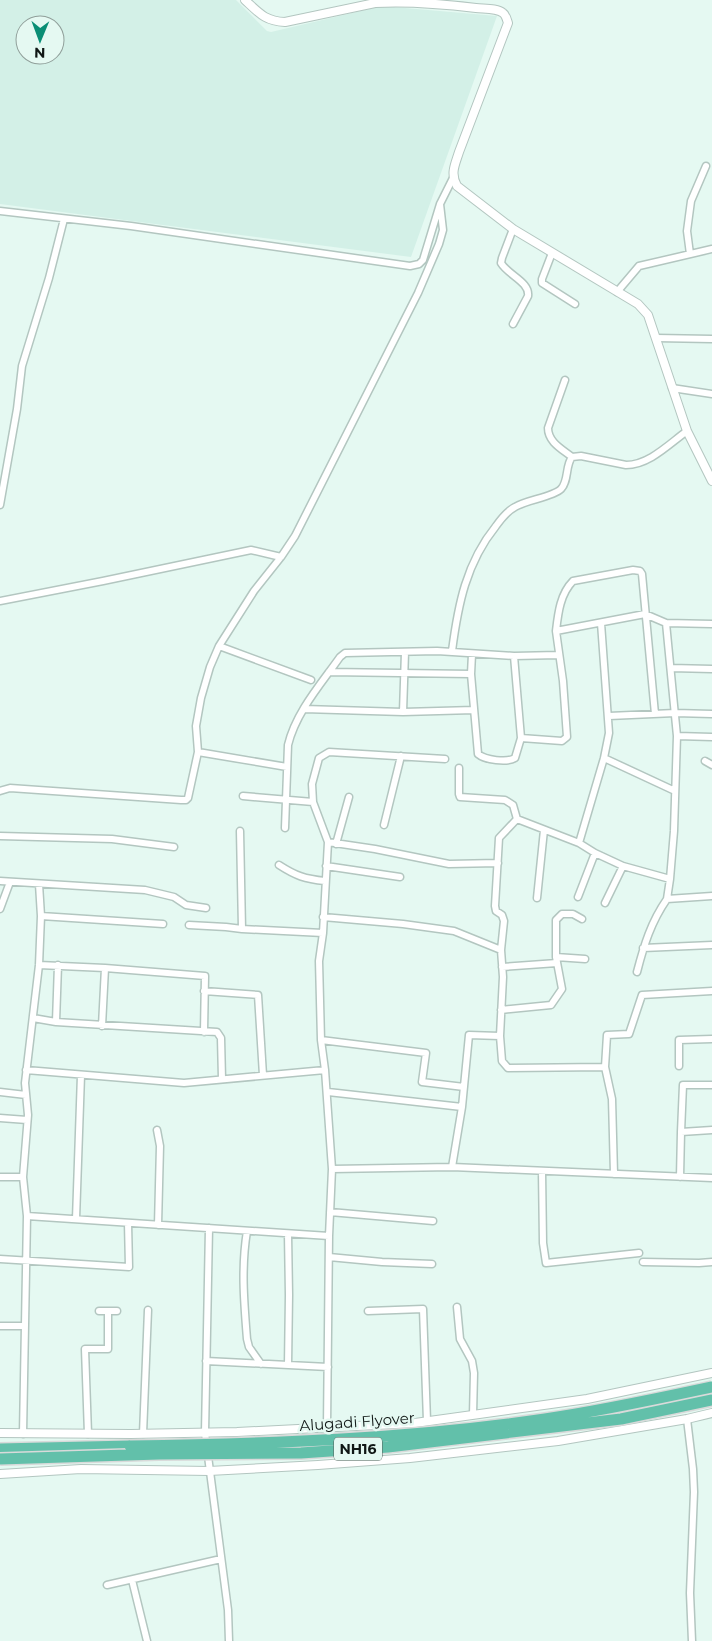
<svg xmlns="http://www.w3.org/2000/svg" width="712" height="1641" font-family="Montserrat,sans-serif">
  <style>
    .built { fill: #d3f0e7; fill-rule: evenodd }
    .lines { fill: none; stroke-linecap: round; stroke-linejoin: round }
    .minor-casing { stroke: #b3c6c0; stroke-width: 9 }
    .tertiary-casing { stroke: #b3c6c0; stroke-width: 10 }
    .trunk-casing { stroke: #d9dada; stroke-width: 14 }
    .minor { stroke: #fff; stroke-width: 6 }
    .tertiary { stroke: #fff; stroke-width: 8 }
    .trunk { stroke: #62c0aa; stroke-width: 11 }
    .trunk-bridge-casing { stroke: #d9dada; stroke-width: 14; stroke-linecap: butt }
    .trunk-bridge { stroke: #62c0aa; stroke-width: 11 }
    .labels { text-anchor: middle; stroke-width: 5; stroke-linejoin: round; paint-order: stroke }
    .shield { fill: #e5f9f2; stroke: #505b57; stroke-width: 1 }
    .shield-label { font-size: 14px; font-weight: bold; fill: #101715 }
    .street-label { font-size: 15px; fill: #101715; stroke: #e5f9f2 }
  </style>
  <rect width="100%" height="100%" fill="#e5f9f2"/>
  <path class="built" d="M0,0h236l31,31 4,1 111,-26 115,10 -86,241 -411,-53zM25,25h30v30h-30z"/>
  <g class="lines">
    <defs>
      <path id="minor" d="M0,211l131,15 279,40 9,-2 4,-4 17,-56 13,-26
        M552,253l-10,26v4l33,21
        M690,254l-3,-23 4,-30 15,-35
        M617,292l22,-26 73,-17
        M513,324l15,-28c2,-14 -20,-21 -27,-33l1,-5 11,-29
        M656,338l56,1
        M565,380l-17,48c0,14 14,21 24,29
        M672,388l40,6
        M0,505l17,-96 5,-43 27,-88 15,-59
        M0,601l103,-20 148,-31 30,7
        M666,623l11,113 -3,95 -4,48 -3,20
        M556,631c2,-17 4,-37 17,-50l60,-11 7,1 2,3 13,140
        M219,646l92,34
        M452,651c6,-46 14,-88 44,-125 5,-7 11,-15 19,-19 11,-7 38,-10 46,-18 8,-8 4,-23 11,-32l9,-1 45,9c23,0 43,-21 61,-34
        M472,654l-1,20 7,80c7,6 29,9 37,4l6,-20 -7,-82
        M671,668l41,1
        M329,672l142,2
        M304,709l99,3 71,-2
        M403,712l2,-60
        M609,716l66,-3 37,1
        M677,736l35,1
        M521,738l41,3 5,-4 -4,-56 -7,-50 89,-17 21,9 46,1
        M198,752l89,15
        M604,758l71,33
        M705,761l7,4
        M459,768v26l1,3 45,3 8,5 4,14 -18,19 -4,68 1,5 6,4 2,6 -3,29 2,27 -3,59 -31,-1 -7,72
        M0,791l10,-3 171,12h5l2,-2 10,-46 -2,-26 5,-28 9,-31 9,-21 35,-55 27,-34 14,-21 123,-243 21,-49 4,-14 -3,-26
        M243,796l70,6
        M517,819l62,24 16,10 28,13 47,13
        M384,825l17,-69
        M285,828l3,-83c8,-33 33,-61 52,-88l5,-4 92,-2 77,5 44,-1
        M240,831l2,98 81,4
        M0,836l112,3 62,8
        M328,842l47,7 74,15 49,-1
        M579,843l25,-85 5,-25 -8,-110
        M336,844l13,-47
        M279,865c17,11 26,14 46,16
        M326,866l74,11
        M0,881l145,9 29,7 12,8 20,3
        M578,897l17,-44
        M537,898l7,-68
        M605,903l18,-37
        M0,909l10,-27
        M41,916l122,8
        M323,917l80,7 51,7 47,19
        M189,925l37,2 16,2
        M643,948l69,-3
        M556,957l29,2
        M39,965l66,3 100,8 -1,56
        M502,967l55,-4
        M637,972c7,-27 14,-50 30,-73l45,-3
        M204,991l54,4 5,80
        M501,1010l50,-5 11,-16 -6,-32v-37l6,-6h11l9,5
        M33,1018l23,4 161,10 4,6 1,41
        M56,1022l2,-57
        M102,1026l3,-58
        M500,1036l2,25 6,7 97,-1
        M321,1040l105,13 -4,29 42,5
        M679,1066v-26l33,-1
        M26,1070l158,13 141,-13 7,99 -3,67 -302,-20
        M325,1070l-4,-30 -2,-79 4,-28 5,-91 -15,-40 -1,-18 7,-26 10,-6 116,7
        M0,1092l26,3
        M328,1092l134,15 -10,60
        M0,1118l27,2
        M157,1130l3,16 -2,79
        M681,1132l2,-47h29
        M332,1169l120,-2 260,11
        M542,1171l1,72 3,20 93,-10
        M614,1174l-2,-75 -7,-32 2,-32 22,-1 13,-39 70,-4
        M0,1177h23
        M680,1177l1,-45 31,-2
        M330,1212l103,9
        M76,1219l5,-144
        M209,1228l-4,205 23,177 1,31
        M247,1231c-6,37 -3,71 0,108l2,8 12,17
        M329,1257l53,5 50,2
        M0,1259l129,8 -1,-44
        M643,1262l56,1 13,-1
        M457,1307l3,32 12,22 2,12 -1,42
        M99,1311h18
        M368,1311l55,-2 4,112
        M0,1326h25
        M206,1361l122,6
        M288,1365l1,-70 -1,-61
        M687,1419l6,50 1,23 -4,101 2,48
        M327,1427l2,-191
        M23,1434l4,-218 -4,-39 5,-62 -3,-32 14,-118 2,-49 -2,-32
        M88,1434l-3,-85h23v-38
        M143,1434l5,-124
        M132,1580l15,61
        M107,1585l114,-26"/>
      <path id="tertiary" d="M245,0c14,13 20,21 40,22l90,-19c34,-2 68,1 101,5 8,1 21,0 27,5 3,2 4,7 5,10l-49,129c-4,13 -9,21 -2,34l56,43 125,75 10,11 39,116 25,50
        M0,1433l131,1 106,-2 178,-9 172,-24 125,-26
        M0,1474l81,-5 128,2 109,-6 92,-7 148,-17 129,-22 25,-6"/>
      <path id="trunk" d="M0,1449l130,-3"/>
    </defs>
    <use href="#minor" class="minor-casing"/>
    <use href="#tertiary" class="tertiary-casing"/>
    <use href="#trunk" class="trunk-casing"/>
    <use href="#minor" class="minor"/>
    <use href="#tertiary" class="tertiary"/>
    <use href="#trunk" class="trunk"/>
    <defs>
      <path id="trunk-bridge" d="M130,1446c138,-2 278,-7 415,-27 56,-8 111,-20 167,-32
        M0,1459l159,-5 142,-1 87,-6 233,-28 91,-19"/>
    </defs>
    <use href="#trunk-bridge" class="trunk-bridge-casing"/>
    <use href="#trunk-bridge" class="trunk-bridge"/>
  </g>
  <g class="labels">
    <rect class="shield" x="334" y="1437.5" width="48" height="23" rx="4"/>
    <g class="shield-label">
      <text x="358" y="1454">NH16</text>
    </g>
    <g class="street-label">
      <text transform="translate(357 1422) rotate(-4)" y="5">Alugadi Flyover</text>
    </g>
  </g>
  <g transform="translate(40 40) rotate(181)"><circle r="24" fill="#e5f9f2" stroke="#909f9a"/>
  <path d="M0-4L9 19L0 12L-9 19Z" fill="#0a8e75"/>
  <text y="-8" font-size="14" font-weight="bold" text-anchor="middle" fill="#101715">N</text>
  </g>
</svg>
